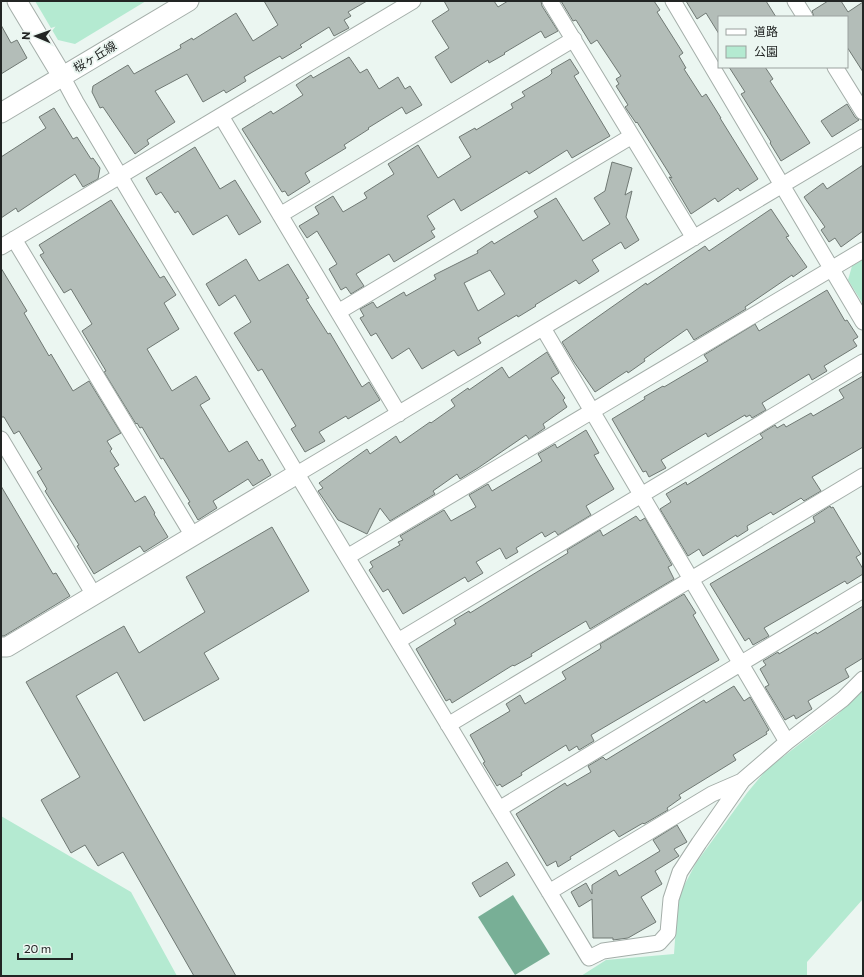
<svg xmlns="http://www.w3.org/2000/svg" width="864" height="977" font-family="Commissioner,'Noto Sans JP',sans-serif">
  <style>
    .green { fill: #b4ead1 }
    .water { fill: #78af96 }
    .building { fill: #b3bdb8; stroke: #707974; fill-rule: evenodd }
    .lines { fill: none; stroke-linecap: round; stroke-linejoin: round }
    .minor-casing { stroke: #a4aea9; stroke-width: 17 }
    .tertiary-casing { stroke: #a4aea9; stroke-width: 21 }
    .minor { stroke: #fff; stroke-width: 15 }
    .tertiary { stroke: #fff; stroke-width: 19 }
    .labels { text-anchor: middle; stroke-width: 4; stroke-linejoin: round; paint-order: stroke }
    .street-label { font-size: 12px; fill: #222524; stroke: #ebf6f1 }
  </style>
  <rect width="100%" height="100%" fill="#ebf6f1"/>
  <path class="green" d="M35,1h111l-71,43 -17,-4z
    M863,259v45l-15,-24 4,-14z
    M863,690v209l-56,63v14h-226l25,-16 68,-6 4,-57 18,-34 51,-70 19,-23 71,-55z
    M1,816l130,76 46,84h-176z"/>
  <path class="water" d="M513,895l37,59 -35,21 -37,-58z"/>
  <path class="building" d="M264,1h103l-19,11 3,4 -7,4 5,8 -15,8 -5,-9 -29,18 2,2 -20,12 -2,-3 -36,21 2,4 -20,12 -2,-3 -21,12 -16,-28 -32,17 20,31 -28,18 2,4 -14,10 -32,-47 -3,1 -8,-16 1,-6 35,-21 6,9 47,-26 -1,-3 12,-7 1,2 43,-27 17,28 25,-16z
    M444,1h50l4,6 10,-6h33l1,5 16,25 -13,7 -4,-7 -37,22 1,1 -16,9 -1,-3 -37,23 -16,-26 14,-9 -17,-27 17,-11z
    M561,1h93l6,9 -3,2 26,41 -4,3 7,12 -2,1 18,28 4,-3 15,24h-1l38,61 -18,12 -2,-3 -20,14 -3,-4 -24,16 -22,-37 3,1 -35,-56 -1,1 -11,-16 3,-2 -12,-19 3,-2 -3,-5 5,-3 -24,-36 -6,4 -15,-24 -3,1z
    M686,1h80l10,16h-57v17l-13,-21 -9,6z
    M828,1h13l7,11 15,-10v70l-16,-25v-30h-33l-2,-6z
    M1,25l10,18 6,-3 10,18 -26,16z
    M349,57l11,16 7,-4 12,20 19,-12 7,12 5,-3 12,19 -16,9 -4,-7 -34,21 1,1 -25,16 2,3 -41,25 5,9 -22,14 -3,-5 -3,1 -40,-63 29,-18 2,3 30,-19 -7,-10 15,-10 2,3z
    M570,59l9,14 -5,3 36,60 -38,22 -5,-8 -38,24 -2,-3 -66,40 -7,-12 -27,17 8,13 -4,2 4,6 -41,25 -5,-8 -33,20 8,12 -13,8 -5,-7 -5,3 -12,-21 8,-5 -20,-33 -10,7 -8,-12 20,-12 -4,-7 18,-11 10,16 24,-14 -3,-5 30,-19 -6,-10 30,-19 20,33 33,-21 -12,-20 16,-9 1,2 37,-22 -2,-4 14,-8 -3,-4 27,-16 3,-3 -1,-3z
    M729,67h36l8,12 -3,2 40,62 -29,18 -11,-18 1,-1 -30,-48 4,-2z
    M847,104l8,13 4,3 -27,17 -11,-16z
    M54,108l19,31 4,-2 14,22 2,-1 7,10 -2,11 -15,8 -8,-13 -57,38 -2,-4 -15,10v-61l45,-29 -7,-11z
    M195,147l25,42 15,-9 26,42 -22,13 -12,-20 -34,20 -15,-24 -3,2 -14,-21 -5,3 -10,-17z
    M612,162l20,6 -7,27 7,-4 -6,26 13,23 -14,9 -4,-7 -29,18 7,11 -20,13 -3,-4 -41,25 1,1 -18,11 -1,-2 -39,23 3,5 -23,13 -4,-6 -32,19 -13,-21 -17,11 -16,-26 -5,3 -11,-18 4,-2 -4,-7 13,-7 4,6 27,-16 2,4 30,-17 -2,-4 44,-22 -1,-2 15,-10 2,3 44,-27 -4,-6 22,-13 27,43 27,-17 -16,-26 11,-7zM490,270l15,24 -27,17 -14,-28z
    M863,165v66l-22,16 -6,-9 -6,4 -8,-12 4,-3 -21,-30 19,-14 4,6z
    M111,200l49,78 4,-2 12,19 -12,8 15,26 -32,20 25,42 24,-15 14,23 -10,6 29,47 18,-11 12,20 3,-2 9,16 -18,11 -5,-7 -35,22 4,7 -19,12 -10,-17 2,-1 -27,-44 -2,1 -19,-32 -2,1 -3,-5 -1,1 -32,-52 2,-1 -24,-40 10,-7 -21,-35 -7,4 -24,-38 4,-2 -5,-8z
    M771,209l18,27 -3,1 21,30 -14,10 -1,-2 -47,32 1,2 -52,31 -7,-11 -43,30 1,2 -17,12 -1,-2 -32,21 -21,-30 -12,-20 84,-59 1,2 58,-39 4,5z
    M246,259l13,22 29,-17 21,34 -3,1 22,35 2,-1 32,54 7,-5 11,18 -32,19 -2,-3 -27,16 6,9 -20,11 -14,-23 5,-3 -34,-57 -4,2 -24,-38 17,-11 -16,-27 -16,11 -13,-22z
    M1,268l26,43 -3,2 25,43 2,-2 22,37 16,-10 32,52 -14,8 5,8 -2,2 9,14 -5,3 21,34 10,-6 10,17 -1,1 14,23 -24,15 -4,-6 -46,28 -17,-28 2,-1 -34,-54 2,-2 -10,-17 5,-3 -23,-38 -5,3 -10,-17h-3z
    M827,290l18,31 2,-1 11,17 -5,3 4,6 -33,20 3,5 -15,9 -3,-6 -47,29 4,7 -14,8 -2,-3 -4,2 -1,-2 -37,22 -2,-4 -45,27 5,8 -17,9 -3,-6 -3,1 -31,-53 33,-20 -1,-2 19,-11 1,1 44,-26 -4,-6 51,-31 4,7z
    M547,352l12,21 -8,5 14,20 -2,2 4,7 -24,17 2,4 -16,11 -3,-4 -48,33 -18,11 -3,-5 -24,17 2,3 -45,27 -10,-13 -13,26 -29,-14 -20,-29 5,-3 -4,-5 48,-34 3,5 26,-18 4,7 30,-21 1,1 24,-17 -4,-6 17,-12 1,2 33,-23 7,11z
    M863,376v71l-51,30 9,14 -17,10 -3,-3 -28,17 -2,-3 -24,14 1,4 -11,7 -1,-2 -33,21 -4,-7 -11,7 -28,-47 11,-7 -5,-8 20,-12 1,3 76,-47 -3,-4 15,-9 2,3 7,-4 2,3 25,-14 2,3 31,-18 -5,-8z
    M586,430l13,23 -5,2 20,34 -28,17 5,9 -33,20 -3,-4 -10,6 -3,-5 -26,16 2,4 -12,7 -6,-11 -24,14 7,11 -15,9 -3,-5 -62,37 -15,-25 -5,3 -14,-22 4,-3 -3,-5 30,-17 -2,-3 5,-2 -3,-4 44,-26 7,11 25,-14 -7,-12 19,-11 4,7 50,-30 -4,-7 17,-10 2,4z
    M1,486l52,88 3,-1 14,23 -66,40h-3z
    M830,506l1,2 2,-1 28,47 -5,3 7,12v5l-16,10 -2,-3 -81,47 5,8 -16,9 -4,-7 -4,3 -35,-57 105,-62 -2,-5z
    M636,516l4,5 5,-3 27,47 -4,2 6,12 -84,50 -4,-8 -55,33 1,2 -18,10 -1,-1 -61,38 -2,-4 -4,2 -30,-52 40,-25 -2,-4 15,-9 1,2 98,-60 -1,-3 33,-20 3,6z
    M272,527l37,64 -105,62 15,26 -75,42 -27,-49 -41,24 160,280h-42l-71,-124 -25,14 -13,-21 -14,8 -30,-53 39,-23 -54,-95 98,-56 15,27 66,-41 -19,-35z
    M684,594l12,19 -3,2 26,45 -128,75 3,6 -15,9 -2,-4 -8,5 -3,-6 -45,28 1,2 -20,12 -2,-3 -3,2 -14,-23 2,-1 -15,-27 40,-24 -4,-7 14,-9 5,9 41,-25 -4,-7 38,-23 1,-2 -1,-3z
    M863,606v52l-18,11 4,8 -41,24 4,8 -16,10 -2,-4 -9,5 -20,-33 4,-2 -9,-16 6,-4 -3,-4 15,-9 1,2 37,-22 1,2z
    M734,686l10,15 6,-4 19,33 -3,2 1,2 -34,21 3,5 -57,35 2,3 -14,10 1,2 -24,14 -1,-1 -24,14 -5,-7 -44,27 1,2 -13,8 -2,-6 -9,5 -31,-52 49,-31 2,3 24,-14 -3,-6 15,-9 3,3 98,-60 2,3z
    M677,825l10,17 -13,7 5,7 -24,15 7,13 -21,13 15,25 -28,16 -15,2v-2h-20l-1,-39 -13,8 -8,-15 15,-9 6,11v-9l24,-15 3,6 41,-25 -7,-11z
    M507,862l8,13 -35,22 -8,-14z"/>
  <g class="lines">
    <defs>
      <path id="minor" d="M550,1l144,237
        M673,1l190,321
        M795,1l10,16
        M835,67l28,45
        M62,76l14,26 221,372 292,484 14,-7 56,-8 9,-10 3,-34 9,-27 19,-29 44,-63 44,-38 56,-43 20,-20
        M221,116l178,298
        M280,215l294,-176
        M14,239l179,297
        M1,247l412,-246
        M338,312l294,-176
        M543,328l244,414
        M1,439l93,156
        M297,474l566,-337
        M347,557l516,-307
        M398,641l465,-279
        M448,725l415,-249
        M499,809l364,-219
        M549,892l163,-98 30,-13"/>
      <path id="tertiary" d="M17,1l45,75
        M1,113l188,-112
        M1,647h6l290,-173"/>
    </defs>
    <use href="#minor" class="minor-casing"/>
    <use href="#tertiary" class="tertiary-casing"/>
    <use href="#minor" class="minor"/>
    <use href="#tertiary" class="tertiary"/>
  </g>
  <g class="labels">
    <g class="street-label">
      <text transform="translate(95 57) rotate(-31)" y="4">桜ヶ丘線</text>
    </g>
  </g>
  <rect width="864" height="977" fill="none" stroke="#222524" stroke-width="4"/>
  <rect x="718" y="16" width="130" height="52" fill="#ebf6f1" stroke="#9ba29f"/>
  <rect x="726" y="29" width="20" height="6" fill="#ffffff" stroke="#9ba29f"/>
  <text x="754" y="36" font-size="12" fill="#222524">道路</text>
  <rect x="726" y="46" width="20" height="12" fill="#b4ead1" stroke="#9ba29f"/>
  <text x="754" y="56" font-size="12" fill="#222524">公園</text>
  <g transform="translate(36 36) rotate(272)" stroke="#ebf6f1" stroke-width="3" paint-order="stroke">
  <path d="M0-3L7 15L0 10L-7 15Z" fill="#222524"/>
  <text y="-6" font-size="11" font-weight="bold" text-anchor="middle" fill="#222524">N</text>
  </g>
  <path d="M18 953v6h54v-6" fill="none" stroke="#222524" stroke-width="2"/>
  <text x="24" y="953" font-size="12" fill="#222524" stroke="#ebf6f1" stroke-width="3" paint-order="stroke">20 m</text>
</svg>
